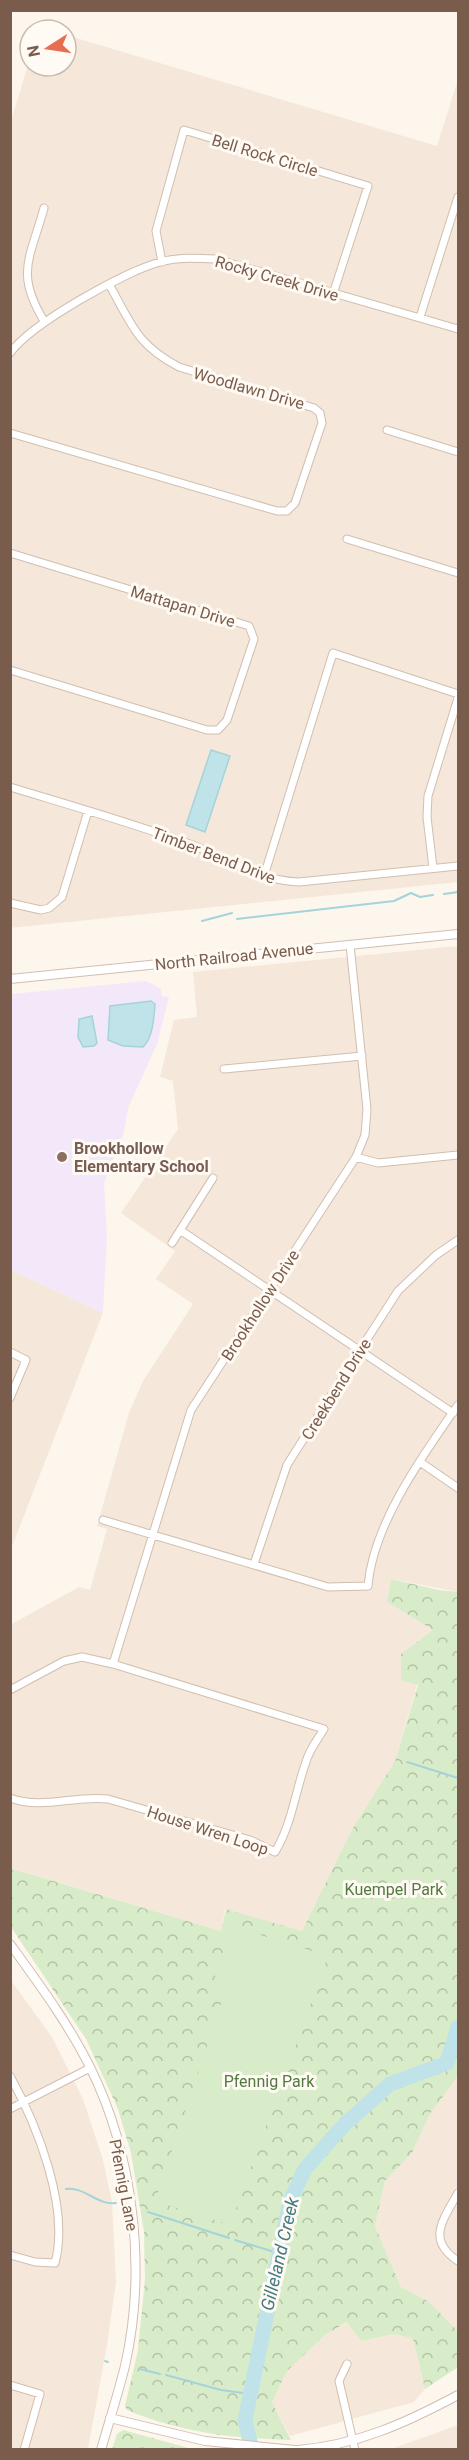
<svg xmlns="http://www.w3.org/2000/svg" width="469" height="2460" font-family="Roboto,sans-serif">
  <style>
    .residential { fill: #f5e8da }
    .education { fill: #f3e8fa }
    .forest { fill: url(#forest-crowns) }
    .pitch { fill: #d8ecc9 }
    .water { fill: #bfe3e8; stroke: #a5d3da; stroke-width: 1.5 }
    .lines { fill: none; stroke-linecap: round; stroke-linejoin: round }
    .stream { stroke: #a5d3da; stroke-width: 2 }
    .river { stroke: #bfe3e8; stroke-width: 15 }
    .minor-casing { stroke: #d1beb0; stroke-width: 9 }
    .tertiary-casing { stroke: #d1beb0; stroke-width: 10 }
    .minor { stroke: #fff; stroke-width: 7 }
    .tertiary { stroke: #fff; stroke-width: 8 }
    .education-dot { fill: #8d6e63; stroke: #fffaf3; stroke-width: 2 }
    .labels { text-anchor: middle; stroke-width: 6; stroke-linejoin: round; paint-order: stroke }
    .street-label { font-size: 16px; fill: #7a5c4d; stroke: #fffaf3 }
    .education-label { font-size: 16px; font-weight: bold; fill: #785e54; stroke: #fffaf3; text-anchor: start }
    .park-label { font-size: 16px; fill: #537a41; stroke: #fffaf3 }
    .water-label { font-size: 18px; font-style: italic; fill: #437c86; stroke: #fffaf3 }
  </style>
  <defs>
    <pattern id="forest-crowns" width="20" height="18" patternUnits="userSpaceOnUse" patternTransform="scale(1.5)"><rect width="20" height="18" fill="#d8ecc9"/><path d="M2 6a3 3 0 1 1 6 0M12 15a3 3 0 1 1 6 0" fill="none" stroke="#b4c2a5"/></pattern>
  </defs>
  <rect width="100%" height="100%" fill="#fdf6ec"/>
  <path class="residential" d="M66,35l371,111 21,-67v803l-448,46v-804l20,-65v7h36z
    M458,946v646l-67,-13 -4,23 46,28 -38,131 -44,70 -49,100 -77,-22 -4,22 -210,-63 -1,-243 69,-38 11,3 17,-61 -10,-3 32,-113 14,-32 50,-77 -37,-25 19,-28 -54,-38 57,-84 -5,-48 -13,-4 14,-57 23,-3 -4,-45z
    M11,1270l92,43 -92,236z
    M10,1979l42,58 31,62 20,61 9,42 4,80 -9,63 -19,104h-77z
    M458,2076v255l-30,-30 -27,-14 -26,-61 10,-45 27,-28 18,-39z
    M348,2322l13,19 34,-7 18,5 12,50 -11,13 -124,34 -18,-34 15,-31 38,-36z
    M458,2425v24h-67z"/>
  <path class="education" d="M146,981l15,8 1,7 7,1 -12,47 -29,64 -4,24 -20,51 3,55 -4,75 -92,-43v-276z"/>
  <path class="forest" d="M391,1579l48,11 19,2v484l-28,38 -18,39 -27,28 -10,45 26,61 27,14 30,30v36l-33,22 -12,-50 -18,-5 -34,7 -14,-19 -22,13 -38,36 -15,31 19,38c-54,-1 -114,-8 -164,-30l-2,-4 13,-56 7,-71 -1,-47 -13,-79 -13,-44 -32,-70 -75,-112 -1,-59 211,63 5,-22 76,22 49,-100 44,-70 23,-76 -17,-5v-26l32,-24 -46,-28z
    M123,2430l69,19h-80l5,-15z"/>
  <path class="pitch" d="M231,1926l97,30 -98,269 -75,-24 71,-211 -13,-7z"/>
  <path class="water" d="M211,750l19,6 -25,76 -19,-7z
    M151,1001l4,3c-1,13 -2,34 -12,43l-20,-1 -15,-6 2,-34z
    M92,1016l5,27 -3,3 -11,1 -5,-10 1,-18z"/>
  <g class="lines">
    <path class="stream" d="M444,894l14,-2
      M237,919l157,-18 17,-8 9,4 13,-2
      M202,921l30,-8
      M407,1762l51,16
      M66,2189c18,-3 32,17 50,14
      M148,2212l81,26
      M235,2240l46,14
      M105,2361l3,1
      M140,2369l20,5
      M166,2375l55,15 29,4"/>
    <path class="river" d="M252,2450l-7,-30 45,-219 15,-32 40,-45 45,-40 57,-21 11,-36"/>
    <defs>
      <path id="minor" d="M44,208c-14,51 -29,65 0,113
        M162,262l-6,-31 28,-101 184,56 -35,108
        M420,317l38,-120
        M10,353c22,-30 114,-81 150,-91 19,-5 37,-4 56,-3l242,70
        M387,430l71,22
        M10,433l267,78h10l8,-8 27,-80 -2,-10 -6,-5 -135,-41c-42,-22 -47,-42 -69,-81
        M347,539l111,34
        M10,553l239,73 5,13 -27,81 -9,10h-11l-197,-60
        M10,787c59,18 119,35 177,56 37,13 71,38 112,39l159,-16
        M433,868l-6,-51 1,-21 30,-98
        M264,876l69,-223 125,41
        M10,903l31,7 8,-2 13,-11 26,-86
        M224,1069l138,-13
        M356,1157l22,6 80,-8
        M180,1230l273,183
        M172,1243l41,-65
        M10,1352l16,8 -16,38
        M420,1462l38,26
        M103,1520l225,67 40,-1c5,-62 55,-131 90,-181
        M254,1564l33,-99 73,-115 38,-59 38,-36 22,-15
        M113,1664l78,-254 165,-253 9,-22 2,-26 -17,-164
        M10,1690l54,-29 18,-4 31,7 211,65c-6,10 -15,21 -18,33 -11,30 -14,62 -31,90l-25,-12 -142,-41c-33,-4 -66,11 -98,-1
        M10,2076c27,49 60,131 45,187l-20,-1 -25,-7
        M10,2109l80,-41
        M458,2193c-15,27 -32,47 0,68
        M347,2364l-8,17 16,69
        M10,2385l30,9 -16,56"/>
      <path id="tertiary" d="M10,979l448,-45
        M10,1944c29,40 58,79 80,123 44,89 57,202 35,299 -7,28 -16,56 -24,84
        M110,2418l95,23 90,9
        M298,2450c59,-5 108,-27 160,-55"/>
    </defs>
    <use href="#minor" class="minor-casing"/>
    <use href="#tertiary" class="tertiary-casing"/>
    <use href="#minor" class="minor"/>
    <use href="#tertiary" class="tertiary"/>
  </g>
  <circle class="education-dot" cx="62" cy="1157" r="6"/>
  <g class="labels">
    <g class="street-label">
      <text transform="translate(265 155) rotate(17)" y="6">Bell Rock Circle</text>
      <text transform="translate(277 278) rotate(16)" y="6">Rocky Creek Drive</text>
      <text transform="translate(249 388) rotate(16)" y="6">Woodlawn Drive</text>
      <text transform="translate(183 606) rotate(17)" y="6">Mattapan Drive</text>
      <text transform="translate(214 855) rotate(21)" y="6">Timber Bend Drive</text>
      <text transform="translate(234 956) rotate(-6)" y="6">North Railroad Avenue</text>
      <text transform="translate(260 1305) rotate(-57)" y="6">Brookhollow Drive</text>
      <text transform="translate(336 1389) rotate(-58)" y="6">Creekbend Drive</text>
      <text transform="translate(208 1830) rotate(18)" y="6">House Wren Loop</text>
      <text transform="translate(124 2185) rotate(79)" y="6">Pfennig Lane</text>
    </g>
    <g class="education-label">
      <text x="74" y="1154">Brookhollow<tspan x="74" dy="18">Elementary School</tspan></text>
    </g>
    <g class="park-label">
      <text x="394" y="1895">Kuempel Park</text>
      <text x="269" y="2087">Pfennig Park</text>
    </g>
    <g class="water-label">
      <text transform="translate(280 2254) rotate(-77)" y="6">Gilleland Creek</text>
    </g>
  </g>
  <rect width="469" height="2460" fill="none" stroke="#7a5c4d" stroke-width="24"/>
  <g transform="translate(48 48) rotate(258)"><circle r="28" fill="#fffaf3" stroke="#cabbb1" stroke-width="1.5"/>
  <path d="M0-4.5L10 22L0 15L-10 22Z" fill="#e76f51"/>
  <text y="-9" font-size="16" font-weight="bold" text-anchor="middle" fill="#7a5c4d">N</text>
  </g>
</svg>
